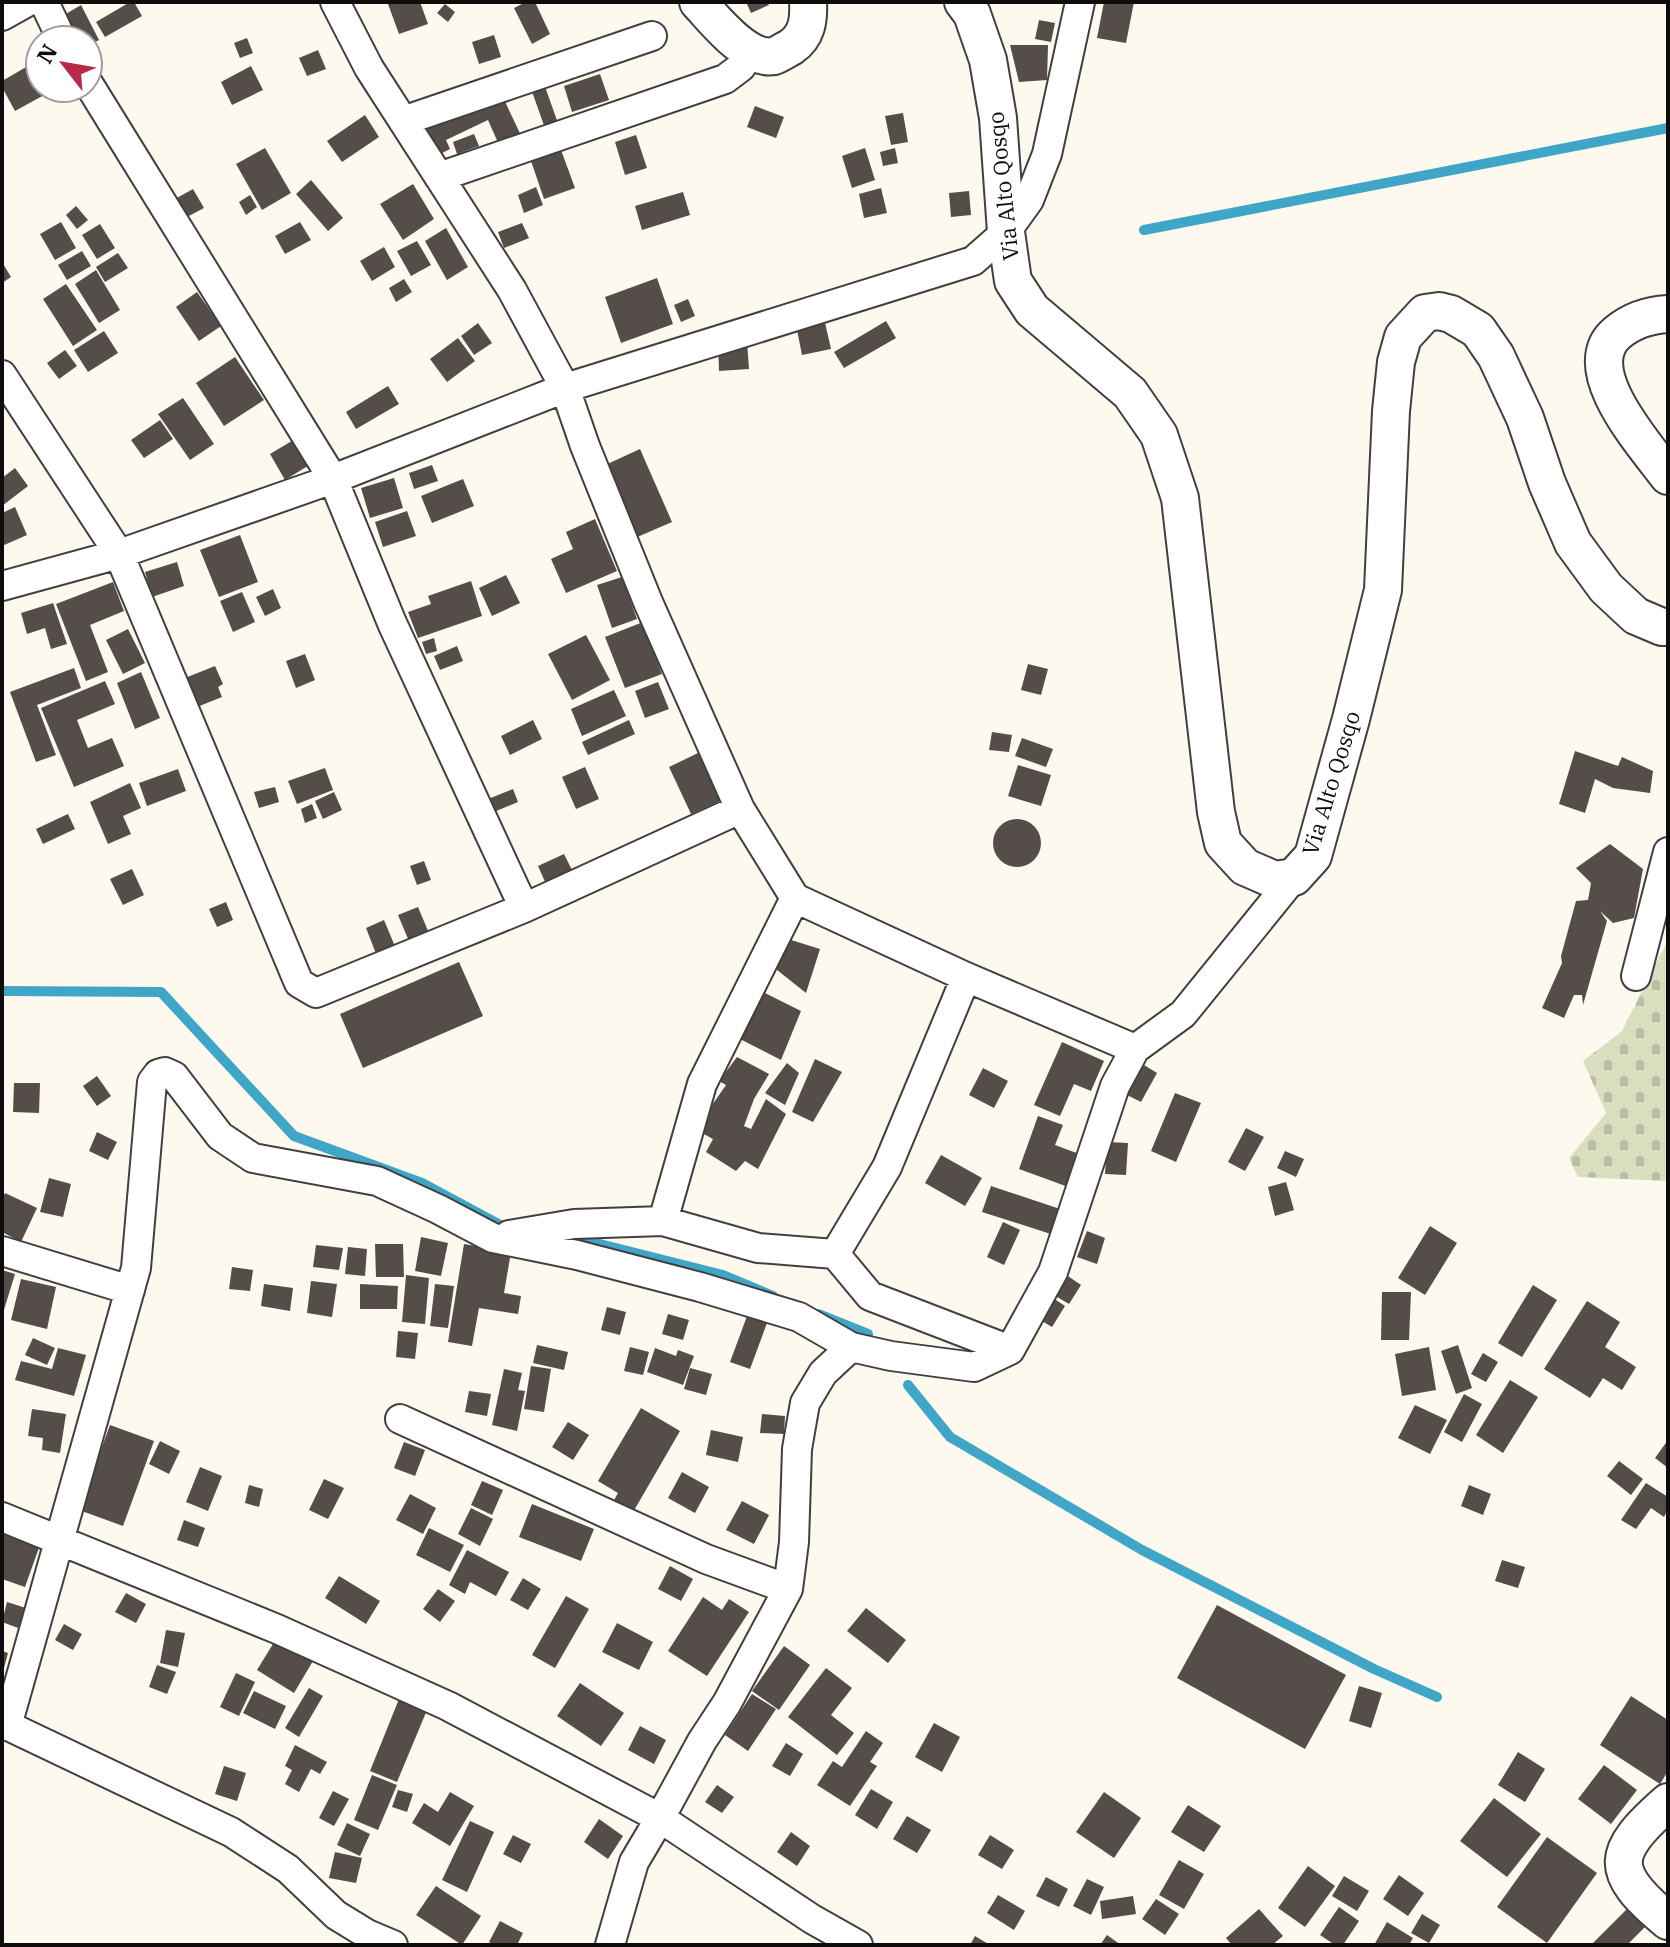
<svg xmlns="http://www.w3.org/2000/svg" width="1670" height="1947" font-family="'IBM Plex Serif',serif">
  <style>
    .cemetery { fill: url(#cemetery-stones) }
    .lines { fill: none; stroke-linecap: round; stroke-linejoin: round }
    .stream { stroke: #3fa6c7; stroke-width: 10 }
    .building { fill: #554d4a }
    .minor-casing { stroke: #404040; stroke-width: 32 }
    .tertiary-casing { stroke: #404040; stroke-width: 40 }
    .minor { stroke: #fff; stroke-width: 28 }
    .tertiary { stroke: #fff; stroke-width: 36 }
    .labels { text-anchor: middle; stroke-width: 8; stroke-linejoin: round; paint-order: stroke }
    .street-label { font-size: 22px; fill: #0d0d0d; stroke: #fff }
  </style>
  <defs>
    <pattern id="cemetery-stones" width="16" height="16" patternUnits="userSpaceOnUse" patternTransform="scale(2)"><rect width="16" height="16" fill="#dadfc0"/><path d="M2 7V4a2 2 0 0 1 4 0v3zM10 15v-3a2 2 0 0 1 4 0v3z" fill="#babea4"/></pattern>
  </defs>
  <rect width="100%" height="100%" fill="#fef9ee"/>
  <path class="cemetery" d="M1668,940v241l-90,-4 -9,-19 37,-45 -23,-52 39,-30z"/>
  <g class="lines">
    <path class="stream" d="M1144,230l524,-102
      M2,991l159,1 133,144 128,47 78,42
      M576,1238l147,37 50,21
      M818,1314l50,20
      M908,1385l42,52 192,113 232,119 63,28"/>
  </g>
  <path class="building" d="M130,2h4l8,14 -37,21 -9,-15z
    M394,2h26l8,22 -29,10 -11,-30z
    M526,2h9l15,32 -18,10 -18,-36z
    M746,2h21l2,3 -18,8z
    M1104,2h30l-8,41 -29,-5z
    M445,4l10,8 -7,10 -11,-9z
    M81,5l18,35 -11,6v-6h-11l-13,-25z
    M1039,20l16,3 -4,19 -16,-3z
    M494,35l7,22 -22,7 -7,-22z
    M247,38l6,15 -13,5 -6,-15z
    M1010,45h38l-1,35 -28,2z
    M318,50l8,19 -19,7 -8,-18z
    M40,59v29h17l-42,23 -13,-24v-6z
    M251,66l12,24 -31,15 -11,-23z
    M600,74l9,26 -37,12 -8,-26z
    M543,81l16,45 -13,5 -16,-45z
    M500,91l25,53 -22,10 -15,-34 -42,20 4,9 -12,6 -13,-28z
    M755,106l29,11 -8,21 -29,-11z
    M903,113l5,29 -17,3 -6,-29z
    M365,115l14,22 -37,25 -15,-21z
    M474,134l5,12 -22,8 -4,-12z
    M636,135l11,33 -22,7 -10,-33z
    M265,148l26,45 -29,17 -26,-46z
    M865,148l10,32 -23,8 -10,-32z
    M895,148l3,15 -15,3 -3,-14z
    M561,150l14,38 -31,11 -13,-38z
    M311,180l32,38 -15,13 -32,-37z
    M413,184l21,35 -31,21 -23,-36z
    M536,187l7,18 -19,8 -6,-18z
    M881,188l6,25 -23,5 -5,-24z
    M193,189l11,19 -19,10 -10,-19z
    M969,191l2,24 -20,2 -2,-24z
    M683,192l7,23 -48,15 -7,-24z
    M250,195l7,12 -11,8 -7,-13z
    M76,206l12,14 -11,9 -11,-14z
    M61,222l15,26 -21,12 -15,-26z
    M300,222l11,18 -26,14 -10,-18z
    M522,223l7,15 -25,10 -6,-16z
    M100,224l15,24 -18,11 -15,-24z
    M446,228l22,39 -21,13 -22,-39z
    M417,241l14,24 -20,11 -14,-25z
    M384,247l11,20 -23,14 -12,-20z
    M82,251l9,15 -24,14 -9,-15z
    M118,253l10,15 -23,14 -9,-15z
    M2,262l9,15 -9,6z
    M96,270l24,40 -21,13 -24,-39z
    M657,278l16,46 -52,19 -16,-46z
    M404,279l8,13 -16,10 -7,-14z
    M66,284l31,46 -24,16 -30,-47z
    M197,292l24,34 -22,15 -23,-34z
    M688,299l7,17 -14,6 -7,-17z
    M824,318l7,31 -29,6 -6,-30z
    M886,321l10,17 -52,30 -10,-16z
    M478,323l14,20 -18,12 -13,-19z
    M104,331l14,22 -30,19 -14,-22z
    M458,338l17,23 -28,21 -17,-23z
    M747,341l2,28 -30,2 -1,-28z
    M65,350l12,16 -18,13 -12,-16z
    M235,357l29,43 -40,26 -28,-43z
    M388,386l11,18 -43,25 -10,-17z
    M183,398l31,46 -24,16 -32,-46z
    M160,420l13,19 -29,19 -13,-18z
    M295,439l16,25 -26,16 -15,-26z
    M640,449l32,73 -37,16 -32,-72z
    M432,465l6,16 -24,8 -5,-16z
    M15,468l13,18 -26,20v-28z
    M394,478l9,30 -33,10 -9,-30z
    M463,479l11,27 -42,17 -11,-27z
    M15,507l12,28 -25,11v-33z
    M407,511l9,25 -33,11 -8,-25z
    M595,519l22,52 -51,22 -15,-34 22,-10 -7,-17z
    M240,535l18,47 -39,15 -19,-47z
    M177,562l7,24 -32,11 -7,-25z
    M506,575l14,28 -28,13 -13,-28z
    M622,577l15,42 -25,9 -15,-43z
    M471,581l11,35 -64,22 -10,-26 23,-8 -3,-8z
    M113,582l11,29 -34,14 18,47 -22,9 -30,-77z
    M273,589l8,19 -16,8 -9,-19z
    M242,592l13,30 -22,10 -13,-31z
    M53,603l14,41 -16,5 -6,-21 -18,6 -6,-21z
    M643,622l19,52 -37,14 -20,-51z
    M128,629l17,34 -22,11 -17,-34z
    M586,635l24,45 -38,20 -24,-46z
    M434,638l3,13 -11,3 -4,-12z
    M457,646l6,15 -23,9 -6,-14z
    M305,654l10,26 -19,8 -10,-27z
    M1028,664l20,5 -7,26 -20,-5z
    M215,666l8,18 -5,3 4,10 -35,14 -12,-29z
    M74,668l7,20 -44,17 19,50 -20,7 -26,-70z
    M141,672l19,46 -25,11 -18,-46z
    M105,681l10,23 -38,16 11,28 24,-10 12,28 -50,21 -33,-79z
    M658,682l11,27 -24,9 -10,-27z
    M614,690l12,26 -44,20 -11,-27z
    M533,720l9,19 -32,16 -9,-19z
    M629,720l6,14 -47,21 -6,-13z
    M992,732l20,3 -3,17 -20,-2z
    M1022,738l31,11 -7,18 -31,-11z
    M1575,751l43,15 4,-9 31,14 -3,22 -37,-5 -18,-9 -10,34 -26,-9z
    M698,753l22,48 -29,13 -22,-47z
    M1018,765l33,10 -10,31 -33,-10z
    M585,767l14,32 -23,10 -14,-32z
    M325,768l8,22 -36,14 -9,-23z
    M178,769l8,22 -39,15 -8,-23z
    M130,783l11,25 -18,8 8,18 -23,10 -18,-42z
    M275,787l4,15 -20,6 -5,-16z
    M513,789l5,13 -24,10 -6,-13z
    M334,792l8,18 -19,9 -8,-18z
    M312,804l5,14 -12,5 -4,-14z
    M68,814l7,15 -32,15 -7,-15z
    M993 843a24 24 0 1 1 48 0a24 24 0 1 1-48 0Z
    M1610,844l33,25 -9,49 -21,5 -13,-12 7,10 -24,84 -1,-10h-8l-10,23 -22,-10 20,-45 -1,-7 15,-55 12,-1 3,-17 -15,-15z
    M564,854l9,18 -27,12 -8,-18z
    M424,861l7,19 -14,5 -7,-19z
    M132,869l12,26 -21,10 -13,-26z
    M226,902l7,18 -16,7 -8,-18z
    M418,907l13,31 -20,8 -13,-31z
    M384,920l15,36 -19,8 -14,-36z
    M788,939l32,10 -14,44 -34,-27z
    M459,962l24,54 -120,52 -23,-54z
    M765,993l36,18 -20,49 -43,-22z
    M1062,1042l42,19 -13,30 -17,-7 -14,32 -26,-11z
    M737,1057l32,17 -15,25 -10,27 7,3 15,-30 20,15 -28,55 -13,-8 -9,10 -30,-19 7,-13 -13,-7 10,-24 16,-23 -7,-4z
    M815,1059l27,13 -29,50 -21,-10z
    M787,1063l12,10 -14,32 -20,-12z
    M1144,1065l13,8 -16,29 -14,-7z
    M983,1068l25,13 -14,27 -25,-13z
    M97,1076l14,20 -14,10 -14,-20z
    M14,1083h26l-1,30 -26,-1z
    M1175,1093l26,10 -25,59 -25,-11z
    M1038,1116l25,9 -8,20 27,10 -11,33 -52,-19z
    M1246,1128l18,9 -19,34 -17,-9z
    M97,1132l20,10 -9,18 -19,-9z
    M1107,1142l21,1 -2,32 -21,-1z
    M1285,1151l19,8 -8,18 -19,-9z
    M941,1155l41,23 -17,28 -40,-23z
    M49,1178l22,6 -8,33 -23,-5z
    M1286,1182l8,28 -19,6 -7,-29z
    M991,1186l72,24 -9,25 -72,-23z
    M5,1193l32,15 -16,34 -19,-10v-33z
    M1003,1222l17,8 -16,35 -17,-8z
    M1430,1226l27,17 -32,52 -27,-17z
    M1087,1231l18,7 -8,26 -20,-7z
    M421,1237l27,6 -7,33 -26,-5z
    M375,1244h28l1,33h-28z
    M464,1244l47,8 -7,41 17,3 -3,18 -39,-6 -7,38 -24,-4z
    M316,1245l27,3 -4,22 -26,-3z
    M348,1247l19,2 -2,27 -20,-2z
    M232,1267l21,3 -3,21 -21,-2z
    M2,1270l13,4 -12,39h-1z
    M1065,1274l16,11 -12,19 -17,-10z
    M406,1275l23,3 -4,46 -23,-2z
    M21,1279l35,8 -9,42 -36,-9z
    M311,1281l26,3 -5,33 -25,-4z
    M264,1284l29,4 -3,23 -29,-5z
    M360,1284l38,2 -1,23h-37z
    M435,1284l19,2 -6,42 -18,-2z
    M1533,1285l24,15 -35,57 -24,-14z
    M1382,1292h29l-2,48h-28z
    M1050,1296l15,10 -13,21 -15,-9z
    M1587,1301l33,21 -15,25 31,20 -14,23 -19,-12 -13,20 -46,-29z
    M607,1307l19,5 -6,23 -19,-5z
    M750,1308l20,7 -20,54 -20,-7z
    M668,1314l21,6 -6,20 -21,-6z
    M398,1331l20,2 -3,26 -19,-2z
    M33,1338l22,10 -8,17 -22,-10z
    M537,1345l31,7 -4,18 -31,-7z
    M1458,1345l14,43 -16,6 -15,-43z
    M630,1347l19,5 -6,23 -19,-4z
    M1429,1347l7,43 -34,6 -7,-42z
    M58,1348l28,7 -12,41 -59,-16 6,-19 31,8z
    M655,1348l21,8 2,-6 16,6 -11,29 -36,-13z
    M1483,1353l15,9 -12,20 -15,-8z
    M531,1366l20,3 -7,43 -20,-3z
    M690,1368l22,6 -6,21 -22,-6z
    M504,1369l18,4 -4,17 7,1 -8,40 -25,-6z
    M1510,1380l28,17 -35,56 -27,-18z
    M469,1391l22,3 -4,22 -22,-4z
    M1464,1394l18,10 -20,38 -18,-10z
    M1415,1405l32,15 -17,34 -32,-16z
    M641,1408l39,23 -48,83 -19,-12 5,-9 -20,-12z
    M32,1409l34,5 -6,39 -18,-3 1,-12 -15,-2z
    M762,1414l23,2 -1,18 -24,-1z
    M568,1422l21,13 -16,25 -21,-13z
    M110,1425l44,16 -31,85 -44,-16z
    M711,1430l32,7 -5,25 -32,-7z
    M1668,1440v28l-13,-10z
    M160,1441l20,10 -11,23 -20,-10z
    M404,1442l21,8 -10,26 -21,-8z
    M1619,1461l24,18 -12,16 -24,-19z
    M200,1467l22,9 -14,35 -22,-9z
    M682,1472l27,15 -14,26 -27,-15z
    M324,1479l20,9 -16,31 -19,-9z
    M482,1481l21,9 -11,25 -21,-10z
    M1646,1483l22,14v13l-4,7 -13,-9 -15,21 -15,-9z
    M249,1485l14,4 -4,18 -14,-4z
    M1469,1485l22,9 -8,21 -22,-9z
    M410,1494l26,14 -13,26 -27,-14z
    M742,1501l27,14 -15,29 -28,-14z
    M532,1504l62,25 -13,32 -62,-24z
    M471,1508l22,11 -13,27 -22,-12z
    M184,1520l21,8 -7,19 -21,-7z
    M2,1527l39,15 -16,45 -23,-8z
    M429,1528l35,17 -14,27 -34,-17z
    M467,1550l42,22 -13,24 -26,-14 -5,12 -16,-9z
    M1502,1560l23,7 -7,21 -23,-7z
    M670,1566l23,13 -12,22 -23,-12z
    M339,1576l41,25 -14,23 -41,-26z
    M523,1578l18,11 -13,21 -18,-10z
    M438,1589l17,12 -15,21 -17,-13z
    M126,1593l20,11 -10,19 -21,-11z
    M566,1596l23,13 -34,59 -23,-13z
    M703,1597l19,13 7,-11 20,13 -42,64 -39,-25z
    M7,1602l19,6 -8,20 -16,-6z
    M1217,1605l129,70 -41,74 -128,-71z
    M866,1608l40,32 -18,23 -41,-32z
    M617,1623l36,19 -14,28 -37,-18z
    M64,1624l18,10 -9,16 -18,-10z
    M166,1630l19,3 -7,34 -18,-4z
    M276,1639l37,22 -19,32 -37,-23z
    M784,1646l26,19 -31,45 -27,-19z
    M2,1651l6,2 -5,19h-1z
    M157,1665l19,7 -9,22 -18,-7z
    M826,1668l26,20 -21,27 23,18 -17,22 -49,-38z
    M236,1673l19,9 -16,34 -19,-9z
    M580,1683l44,30 -23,33 -44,-30z
    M1359,1686l23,7 -11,35 -22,-7z
    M309,1688l14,8 -24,41 -14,-9z
    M254,1691l32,15 -11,23 -32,-16z
    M752,1694l24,15 -28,42 -23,-16z
    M1631,1696l37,24v51l-8,13 -60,-39z
    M399,1699l28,11 -30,72 -27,-11z
    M934,1723l26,14 -18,35 -27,-15z
    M640,1726l26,14 -12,24 -26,-14z
    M866,1731l17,12 -13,19 7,4 -27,40 -33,-21 16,-24 9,6z
    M786,1743l17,11 -13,22 -18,-10z
    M295,1745l32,17 -7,12 -9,-5 -12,23 -14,-8 7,-14 -7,-4z
    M1518,1752l27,17 -20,33 -27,-17z
    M1604,1765l33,25 -26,34 -33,-25z
    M224,1766l22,7 -9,28 -22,-7z
    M372,1775l25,10 -19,45 -24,-10z
    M717,1785l17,12 -12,16 -17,-11z
    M871,1789l22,13 -16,27 -22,-14z
    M398,1790l15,4 -6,18 -15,-5z
    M333,1791l16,8 -15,27 -15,-8z
    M450,1792l24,14 -24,40 -38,-23 12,-20 14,9z
    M1104,1792l37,26 -27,40 -38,-26z
    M1494,1798l47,36 -34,43 -47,-36z
    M1188,1805l33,21 -17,26 -33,-20z
    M907,1816l24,14 -14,23 -24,-14z
    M599,1819l24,17 -15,23 -24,-17z
    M470,1821l24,11 -27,60 -25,-12z
    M347,1823l23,11 -10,22 -23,-11z
    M791,1832l19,14 -13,20 -20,-14z
    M513,1835l18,9 -10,19 -18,-9z
    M990,1835l24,15 -12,19 -24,-14z
    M1547,1837l50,36 -50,70 -50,-36z
    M335,1852l27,6 -6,25 -27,-5z
    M1179,1860l25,14 -20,35 -25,-14z
    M1308,1866l27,20 -30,41 -27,-19z
    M1399,1875l25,18 -16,23 -25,-17z
    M1344,1876l25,15 -12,20 -25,-15z
    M1046,1877l22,12 -9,18 -23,-11z
    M1087,1879l17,8 -13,28 -18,-9z
    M436,1886l45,30 -19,29 -46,-30z
    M998,1895l27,16 -11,19 -27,-17z
    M1133,1896l3,18 -34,5 -2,-18z
    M1156,1899l23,15 -14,21 -23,-16z
    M1339,1907l20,14 -16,24h-8l-15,-10z
    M1628,1908l18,18 -19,19h-36z
    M1259,1909l24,27 -11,9h-40l-6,-7z
    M1422,1914l18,11 -11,18 -18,-10z
    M500,1921l23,12 -6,12h-22l-6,-3z
    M1387,1922l26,16 -4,7h-35z
    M1107,1935l14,10h-21z
    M975,1936l15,9h-20z"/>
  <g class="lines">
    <defs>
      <path id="minor" d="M44,2l18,38
        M335,2l34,66 143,222 53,98 20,58 63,156 92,207 55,89 171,79 169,72
        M2,16l25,-14
        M88,83l245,396 59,144 132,285
        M403,121l249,-85
        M439,177l286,-98 16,-12 9,-15
        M2,375l117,179 180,429 17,10 208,-85 216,-99
        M2,586l117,-32 214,-75 232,-91 408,-127 33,-29 23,-32 18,-46 33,-152
        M1636,976l32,-124
        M663,1221l39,-137 93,-186
        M509,1235l65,-11 89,-3 95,27 77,6 35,42 140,54
        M2,1251l128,39
        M835,1254l52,-87 79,-190
        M400,1419l306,140 82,30
        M2,1517l275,112 171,77 212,112 42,-77 25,-38 61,-114 6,-47 3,-93 8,-46 18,-30 28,-26 40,9 83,11 36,-17 43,-78 62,-186 20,-37 48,-35 111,-137
        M2,1723l229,109 57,37 48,46 31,19 26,11
        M7,1726l129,-458 16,-186 6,-8 7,-2 9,4 46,60 33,22 124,23 61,28 55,29 84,17 123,32 99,30 52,30
        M610,1945l24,-83 26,-44 152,101 46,26"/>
      <path id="tertiary" d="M698,2c17,18 48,59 76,54 4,-1 13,-7 17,-9 16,-11 18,-27 17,-45
        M963,2l9,12 16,46 10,58 8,114 7,49 19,29 98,83 29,42 21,63 36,314 7,31 22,24 30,13 19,-3 19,-21 38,-137 32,-129 8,-179 5,-49 7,-25 22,-24 14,-2 12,3 27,16 18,26 29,62 22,65 26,60 33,45 30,28 26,11h6
        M1668,314c-18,1 -37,7 -51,19 -42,35 28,112 51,143
        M1668,1802c-57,50 -61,69 0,119"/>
    </defs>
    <use href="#minor" class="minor-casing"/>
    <use href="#tertiary" class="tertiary-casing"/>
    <use href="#minor" class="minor"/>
    <use href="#tertiary" class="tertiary"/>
  </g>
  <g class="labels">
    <g class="street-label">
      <text transform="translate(1003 186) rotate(-96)" y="8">Via Alto Qosqo</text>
      <text transform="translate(1331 783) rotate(-73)" y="8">Via Alto Qosqo</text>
    </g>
  </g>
  <rect width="1670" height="1947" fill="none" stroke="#0d0d0d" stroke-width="8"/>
  <g transform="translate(64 64) rotate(301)"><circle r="38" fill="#ffffff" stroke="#9e9e9e" stroke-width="2"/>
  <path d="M0-6L14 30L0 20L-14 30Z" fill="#b72b48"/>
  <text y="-12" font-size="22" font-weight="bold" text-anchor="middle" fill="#0d0d0d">N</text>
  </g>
</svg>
